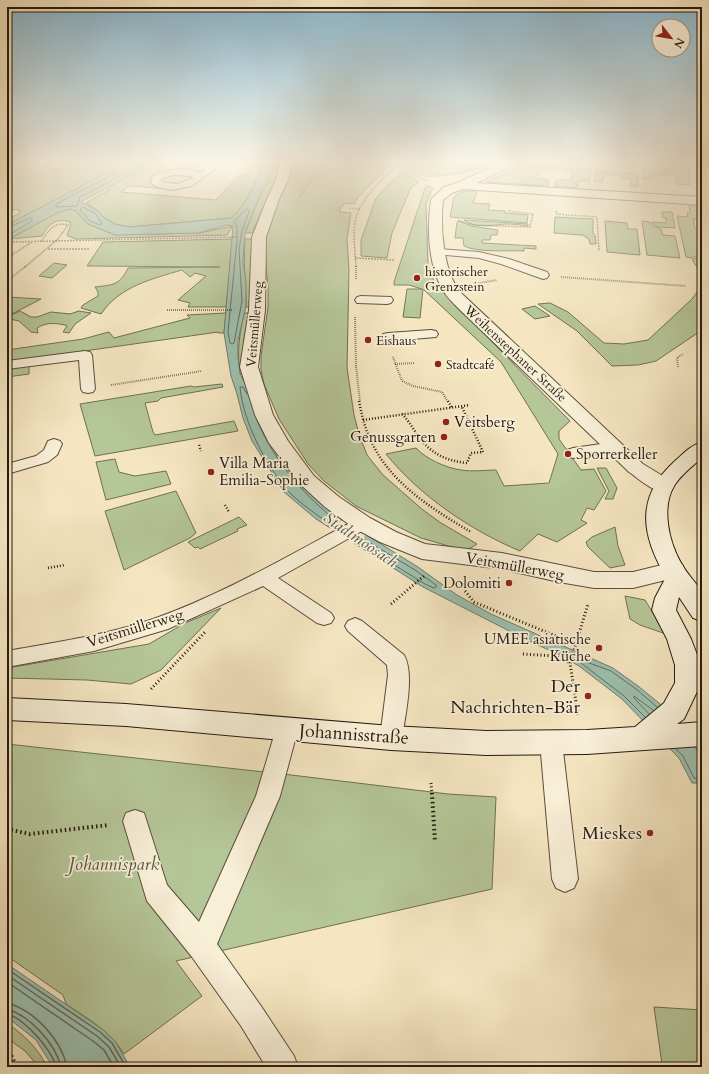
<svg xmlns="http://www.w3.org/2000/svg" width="709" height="1074" font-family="Cardo,serif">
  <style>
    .green { fill: #b5c698; stroke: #6e7054 }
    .water { fill: #9dc0af; stroke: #6d7d6f }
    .pier { fill: #f5e6c1 }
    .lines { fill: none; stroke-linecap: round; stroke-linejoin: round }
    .shore-far1 { stroke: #626c5f; stroke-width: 1 }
    .shore { stroke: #626c5f; stroke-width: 1.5 }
    .lane-casing { stroke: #5a4c3c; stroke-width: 2 }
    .street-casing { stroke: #5a4c3c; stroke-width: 2 }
    .secondary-casing { stroke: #26190f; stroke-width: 2 }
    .path-far4 { stroke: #26190f; stroke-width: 1.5; stroke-dasharray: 0.5 1; stroke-linecap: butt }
    .path-far3 { stroke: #26190f; stroke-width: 2; stroke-dasharray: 0.5 1.5; stroke-linecap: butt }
    .path-far2 { stroke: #26190f; stroke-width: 2.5; stroke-dasharray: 1 2; stroke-linecap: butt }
    .path-far1 { stroke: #26190f; stroke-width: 3; stroke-dasharray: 1 2.5; stroke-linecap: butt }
    .path { stroke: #26190f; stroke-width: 4; stroke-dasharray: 1.5 3; stroke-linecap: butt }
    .lane { fill: #f8efd7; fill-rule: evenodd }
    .street { fill: #f8efd7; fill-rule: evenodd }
    .secondary { fill: #f8efd7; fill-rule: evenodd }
    .poi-dot { fill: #8f2418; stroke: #f8efd7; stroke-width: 1.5 }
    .labels { text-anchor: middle; stroke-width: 3.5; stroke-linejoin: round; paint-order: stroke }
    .far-poi-label { font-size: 13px; fill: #26190f; stroke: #f8efd7; text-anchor: start }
    .far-street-label { font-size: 13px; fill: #26190f; stroke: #f8efd7 }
    .poi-label { font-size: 15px; fill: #26190f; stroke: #f8efd7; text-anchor: start }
    .street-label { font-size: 15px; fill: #26190f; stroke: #f8efd7 }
    .water-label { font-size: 16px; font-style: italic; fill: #505347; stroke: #f8efd7 }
    .near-poi-label { font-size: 18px; fill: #26190f; stroke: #f8efd7; text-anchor: end }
    .near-street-label { font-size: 18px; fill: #26190f; stroke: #f8efd7 }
    .near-park-label { font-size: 18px; font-style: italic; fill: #58563f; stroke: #f8efd7 }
  </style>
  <rect width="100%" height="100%" fill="#f5e6c1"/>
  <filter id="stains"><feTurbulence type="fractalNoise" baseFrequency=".005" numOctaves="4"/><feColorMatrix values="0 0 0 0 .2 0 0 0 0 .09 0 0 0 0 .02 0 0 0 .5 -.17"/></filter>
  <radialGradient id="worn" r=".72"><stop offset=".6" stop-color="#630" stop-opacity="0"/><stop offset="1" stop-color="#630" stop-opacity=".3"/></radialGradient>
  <path class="green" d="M11,161h41l-8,5 11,4c9,-5 15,-1 23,-5l-5,-2 5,-2h52l-123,64v-6l12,-5 1,-4 -13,-1v-44z
    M157,161h13l-9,6 16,3 -18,3 -7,4 -1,2 1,4 18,6 -41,-3 -8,6 95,8 23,-25h6l6,-4 2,-10h10c-6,21 -16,43 -32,57l-102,9 -14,-3 -12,-7 -5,-6 -12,-8 23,-13 -1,-3z
    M273,161h9l-2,9 -28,63h-7l16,-40 9,-15z
    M296,161h98l-36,36 -4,7 -8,-1 -6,5v4l11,1 -4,26 2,31 -2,98 7,47 5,19 8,21 16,20 40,35 18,13 36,21 -6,4 -7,1 -12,-2 -31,-9 -65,-32 -32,-25 -16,-17 -29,-45 -15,-35 -3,-14v-14l7,-49v-20l-4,-42 9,-36 16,-38 5,-1z
    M413,161h78c-6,11 -59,18 -72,14 -3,-1 -7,-4 -11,-6z
    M641,161h47l2,24 -14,-1v-9l-13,-1 -13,3v2h-7l1,-10 -3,-2z
    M523,165l68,5 -2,11h-10l-2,7 -23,-2 2,-6h15l2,-8 -24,-3 -8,1 -6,8 14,2 -1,6 -62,-4z
    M402,171l17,11 -8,5 -19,46 -5,25 -26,-2v-16l15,-42z
    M596,171l42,3v12h-8l1,-7h-10v-3l-17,-2 -2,8 -8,-1z
    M427,186l6,2 -7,15 2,62 7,19 135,137 -11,10v8l22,31 13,-1 12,22 -12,19 -7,-2 -6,12 6,3 -30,19 -19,-8 -18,17c-50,-21 -100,-55 -134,-97l30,-6c10,11 30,20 45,22 11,2 24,0 35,0l8,16 45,-3 9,-29 -57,-92 -78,-73 -3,29 -17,-1 4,-28h15l-13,-4h-15v-3l31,-94z
    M470,191h7l-4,12 17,1 -2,6 17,1v2l23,2 -1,8 -77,-6 4,-20 7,-5z
    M689,203l13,1v4h-5l4,12 -8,-1 2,9h7v25l-10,5 -6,-1 -9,-41 11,1 -1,-4h3z
    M72,209l4,2 12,13 27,11 84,-2 34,-7 -6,9 -151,4 -8,-3 -1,-1 4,-10 -1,-3c-14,-5 -22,3 -28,14l-32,3 49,-28z
    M662,212h10l3,16c-8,-1 -19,1 -23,-6l14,1v-5h-3z
    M555,217l38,2v14l2,2 1,9h-6l-1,-5 -7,-4 -28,-2z
    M464,220l64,4v2c-7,-1 -15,-2 -22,-2 -13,1 -32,5 -42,-4z
    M459,221l12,5 27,4 -1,5h-6l-1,5h-8v3l54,3v3l-12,-1v3c-16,-1 -46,2 -60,-5l-1,-8h-8l2,-16z
    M605,221l22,2 1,6h9l3,26 -33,-3z
    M642,221l8,1 3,4 8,3 2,6 12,1 5,22 -33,-3z
    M233,239l-7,68h-38l2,-4 -12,-3 28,-24 -11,-3 -5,4 -8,-7c-30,9 -62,16 -81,44l-20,-6 2,-3 15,-9v-4l-3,-5c18,-2 25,-2 33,-19l92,-1 -133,-1 16,-24z
    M245,239h7l1,68h-7c0,-23 -3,-45 -1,-68z
    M702,255v75l-46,31 -18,4 -26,1 -35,-35 -39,-27 12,-1 18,9 36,31 20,1 24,-4 44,-41 10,-14 -5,-18 -5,-7z
    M54,263l13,2 -15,13 -13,-2z
    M7,297l34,2 -27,14h-7z
    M535,306l15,10 -15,3 -13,-10z
    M20,311l11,6h6l14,-5 19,2 9,-3 12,2 -16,11 -6,9 -6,-1 4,-6 -2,-1c-11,-2 -18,-3 -28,3l1,5 -7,-1 -12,-11 -9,-2 -1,-3z
    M226,313l-2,20h-6v-1l-211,30v-12l76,-11 26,-7 5,6 76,-20 -3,-3z
    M244,313h8l-4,61h-8c-3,-23 -1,-38 4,-61z
    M29,366v8l-22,3v-8z
    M222,384l1,3 -62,11 -3,3 -13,2 8,29 2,3 79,-14 4,10 -143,25 -15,-52 111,-18 3,1z
    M115,459l4,13 16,4 31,-5 5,13 -65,16 -10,-38z
    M597,468h9l11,20 -4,11h-8l4,-8z
    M176,491l20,42 -6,5 -66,32 -19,-59z
    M239,517l8,8 -10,4 1,2 -38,18 -2,-2 -3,1 -7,-6z
    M615,527l3,19 7,19 -15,3 -22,-21 -2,-5 6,-5z
    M625,596l20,4 21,34 -26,-9 -10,-6z
    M221,608l-60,62 -30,14 -44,-4 -80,-2v-10l142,-24 36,-21z
    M7,744l276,30 165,20 48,3 -4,92 -316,72 26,35 -78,58c-15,-24 -36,-35 -58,-50l-3,-9 -56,-39z
    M654,1007l48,3v57l-40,-3z
    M7,1023c17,12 31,25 40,44h-8l-14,-16 -18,-13z"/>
  <path class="water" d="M130,161h27l-76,41 17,9 5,6 12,7 14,3 102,-9c16,-14 26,-36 32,-57h10l-3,17 -9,15 -16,40 -2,29 3,20v25l-8,33v17l2,17 63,111 36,33 79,49 39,28 34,19 122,54 25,18 32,26 32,45v26h-10l-13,-25 -57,-59 -43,-33 -17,-10 -35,-16 -104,-53 -107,-68 -32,-27 -32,-51 -9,-23 -6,-24 -6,-18 -7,-43 9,-107 -6,-1 -28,8 -84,2 -27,-11 -12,-13 -5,-2 -12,3 -52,28v-15z
    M7,964l95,65 13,12 15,26h-77l-17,-27 -29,-23z"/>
  <path class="pier" d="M344,519l23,16 -16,10 -23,-15z"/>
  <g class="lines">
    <path class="shore-far1" d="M131,161l-2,5 -73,38v3l21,-1 3,-9 69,-36
      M83,207l12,6 7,11 -2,1 -10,-4 -10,-11z
      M247,209l2,3 -7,19 -3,18 3,52 -8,42 -2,1 -2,-1 -2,-11 9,-92v-14l-3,-4z
      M7,228l23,-10 2,1v2l-25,15
      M247,394l-4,-7h-3c3,35 28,84 53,109 13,12 29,22 44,33
      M257,420c17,42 50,79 86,106
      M351,538l74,46 9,4 2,-1v-2l-21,-15 -58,-35
      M649,714l-15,-16v-2l19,14
      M645,717l-21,-21 -43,-33v-3l30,11 25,18 21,18
      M676,749l7,7 11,22 8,1"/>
    <path class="shore" d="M7,969l93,63 12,11 14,24
      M7,975l90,61 12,11 12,20
      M7,982l86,59 11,9 10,17
      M7,1003c27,7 54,36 60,64
      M7,1009c23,7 48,34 54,58
      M7,1014c17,4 45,36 49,53"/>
    <defs>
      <path id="lane" d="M216,161h10l-34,25 -20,4 -15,-3 -6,-4 2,-7c15,-6 30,-10 46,-3zM172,175l20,1 1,2 -15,6 -17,-2v-3z
        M439,249l40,3 30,7 38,13 2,3 -2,3 -4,1 -42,-15 -22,-6 -44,-4 -2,-2z
        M361,296l30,1 2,3 -2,3 -4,1 -30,-1 -2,-3 2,-3z
        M431,330l5,1 2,3 -2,3 -48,4 -5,-1 -2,-3 2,-3 5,-1z
        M85,351l5,1 2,3 3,34 -2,3 -5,1 -5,-1 -2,-3 -2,-29 -72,9v-8z
        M54,439l6,2 2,3 -5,11 -9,7 -41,12v-10l29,-8 8,-6 4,-9z
        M615,442l6,2 2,3 -2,3 -48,8 -6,-2 -2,-3 2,-3 6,-2z
        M356,521l6,2 3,4 -3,4 -84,47 53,35 3,5 -3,5 -7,2 -7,-2 -54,-37 -95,43 -74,22 -87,16v-16c50,-9 101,-16 149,-33 67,-24 130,-61 194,-95z
        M355,618l7,3 42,34c11,19 1,61 -2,83l-3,7 -8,3 -8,-3 -3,-7 8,-63 -1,-10 -39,-34 -3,-5 3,-5z
        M287,720l8,2 3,7 -18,67 -63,148 44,62 33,50 4,11h-32l-25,-41 -49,-69 -45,-56 -24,-80 3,-8 9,-3 9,3 23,72 32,37 57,-126 20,-67 3,-7z
        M551,732l8,3 3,7 16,137 -4,9 -9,4 -9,-4 -4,-9 -12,-137 3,-7z"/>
      <path id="street" d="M280,161h12l-4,19 -9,19 -13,38 -1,73 -7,57 15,48 15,26 26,35 25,21 31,21 26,14 29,12 77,9 92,19h39l41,-10 8,2 3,6 -3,6 -49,12h-39l-35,-6 -57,-13 -80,-10 -42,-17 -26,-14 -29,-21 -25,-23 -31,-41 -14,-28 -15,-48 9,-57 3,-73 15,-38 9,-19z
        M505,161h14l-1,2 -42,20 226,14v8l-239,-16 -11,4 -9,7c-3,26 0,71 17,92l183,172 28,17 3,5 -3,5c-16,4 -29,-10 -42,-19l-170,-163c-7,-7 -14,-14 -18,-22 -13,-25 -14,-60 -10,-88l13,-12 13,-4z"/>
      <path id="secondary" d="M702,442v16c-10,8 -21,17 -28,28 -13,22 -5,56 7,77 5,10 16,20 21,30 2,7 0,20 0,28l-9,-3 -14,-21 -3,13 15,29 10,26v18l-17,36 -7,5 25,-2v24l-115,8 -101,1 -95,-5 -265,-24 -119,-6v-22l119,6 265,22 95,5 101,-1 48,-3 29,-24 11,-20v-18l-8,-26 -15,-29 3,-12 11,-21c-25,-42 -31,-80 9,-116 8,-7 16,-16 27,-19z"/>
    </defs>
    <use href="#lane" class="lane-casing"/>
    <use href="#street" class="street-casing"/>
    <use href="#secondary" class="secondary-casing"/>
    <path class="path-far4" d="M540,161c15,5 49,11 62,0
      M397,166l29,15
      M299,198l13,-20 35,-17
      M349,208l11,1
      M556,211v3l41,3 2,34
      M458,220l15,5 57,2 3,-13 -25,-3
      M7,242l229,-5
      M48,249h41
      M7,258l25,-16
      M356,258l38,2
      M25,267l33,-28 10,-14c-14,-4 -20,6 -27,17
      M356,267c-1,-15 -4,-39 1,-53 7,-18 30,-40 44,-53"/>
    <path class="path-far3" d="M356,266v14
      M561,277l125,9
      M7,281l19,-15
      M474,284l23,-4
      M167,310h66
      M355,317l1,49 4,36
      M393,357l9,24 11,5 29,6 6,10
      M395,364l20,-1
      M678,367l-1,-9 6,-4
      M111,385l91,-14"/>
    <path class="path-far2" d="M359,401c3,16 7,31 14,44 20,40 61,65 98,87
      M448,401l4,7
      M402,414c6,6 10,13 15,20 12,19 29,27 50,29l4,-10 12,-1 -21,-45
      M363,420l107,-15
      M199,445l2,6
      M225,505l4,7
      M48,568l17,-3"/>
    <path class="path-far1" d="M465,591l9,11 101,42
      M391,604l33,-28
      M523,654l32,2 15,7
      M151,689l54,-57
      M578,715l-8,-52 18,-59
      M431,783l1,11"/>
    <path class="path" d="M432,793l3,49
      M7,829l23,5 79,-9
      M7,1054l5,3 5,10"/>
    <use href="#lane" class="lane"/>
    <use href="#street" class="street"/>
    <use href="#secondary" class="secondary"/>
  </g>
  <linearGradient id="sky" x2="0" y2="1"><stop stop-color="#8ab9d1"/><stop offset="0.52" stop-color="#faf4e3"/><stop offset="1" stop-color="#faf4e3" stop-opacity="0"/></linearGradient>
  <rect width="709" height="311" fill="url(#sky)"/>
  <g class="poi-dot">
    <circle cx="417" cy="278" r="4"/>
    <circle cx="368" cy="340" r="4"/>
    <circle cx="438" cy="364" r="4"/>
    <circle cx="446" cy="422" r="4"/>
    <circle cx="444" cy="437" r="4"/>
    <circle cx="568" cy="454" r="4"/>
    <circle cx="211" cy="472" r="4"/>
    <circle cx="509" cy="583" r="4"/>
    <circle cx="599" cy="648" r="4"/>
    <circle cx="588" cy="696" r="4"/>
    <circle cx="650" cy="833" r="4"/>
  </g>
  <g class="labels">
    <g class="far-poi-label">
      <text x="425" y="276">historischer<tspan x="425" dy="15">Grenzstein</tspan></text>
      <text x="376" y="345">Eishaus</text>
      <text x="446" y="369">Stadtcafé</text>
    </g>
    <g class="far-street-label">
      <text transform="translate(254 324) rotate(-85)" y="5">Veitsmüllerweg</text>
      <text transform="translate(516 353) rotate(43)" y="5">Weihenstephaner Straße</text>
    </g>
    <g class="poi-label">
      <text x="454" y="427">Veitsberg</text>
      <text x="436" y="442" text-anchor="end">Genussgarten</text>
      <text x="576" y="459">Sporrerkeller</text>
      <text x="219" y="468">Villa Maria<tspan x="219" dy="17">Emilia-Sophie</tspan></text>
      <text x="501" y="588" text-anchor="end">Dolomiti</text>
      <text x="591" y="644" text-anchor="end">UMEE asiatische<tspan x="591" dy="17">Küche</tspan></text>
    </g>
    <g class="street-label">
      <text transform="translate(515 566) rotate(10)" y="5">Veitsmüllerweg</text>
      <text transform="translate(135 628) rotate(-17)" y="5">Veitsmüllerweg</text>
    </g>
    <g class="water-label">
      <text transform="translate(361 539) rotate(34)" y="6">Stadtmoosach</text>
    </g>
    <g class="near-poi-label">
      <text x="580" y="692">Der<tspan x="580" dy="21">Nachrichten-Bär</tspan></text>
      <text x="642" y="839">Mieskes</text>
    </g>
    <g class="near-street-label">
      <text transform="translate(354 734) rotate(4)" y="6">Johannisstraße</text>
    </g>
    <g class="near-park-label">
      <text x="114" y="870">Johannispark</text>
    </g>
  </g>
  <rect width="709" height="1074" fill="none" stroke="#f5e6c1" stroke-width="24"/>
  <rect x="8" y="8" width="693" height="1058" fill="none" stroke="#26190f" stroke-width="2"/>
  <rect x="12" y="12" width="685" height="1050" fill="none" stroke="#26190f"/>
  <g transform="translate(671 38) rotate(121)"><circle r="19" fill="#f8efd7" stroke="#a49987"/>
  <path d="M0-3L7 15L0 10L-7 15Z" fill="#8f2418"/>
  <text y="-6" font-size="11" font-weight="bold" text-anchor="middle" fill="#26190f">N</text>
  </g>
  <rect width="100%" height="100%" filter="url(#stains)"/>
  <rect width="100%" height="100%" fill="url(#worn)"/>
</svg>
